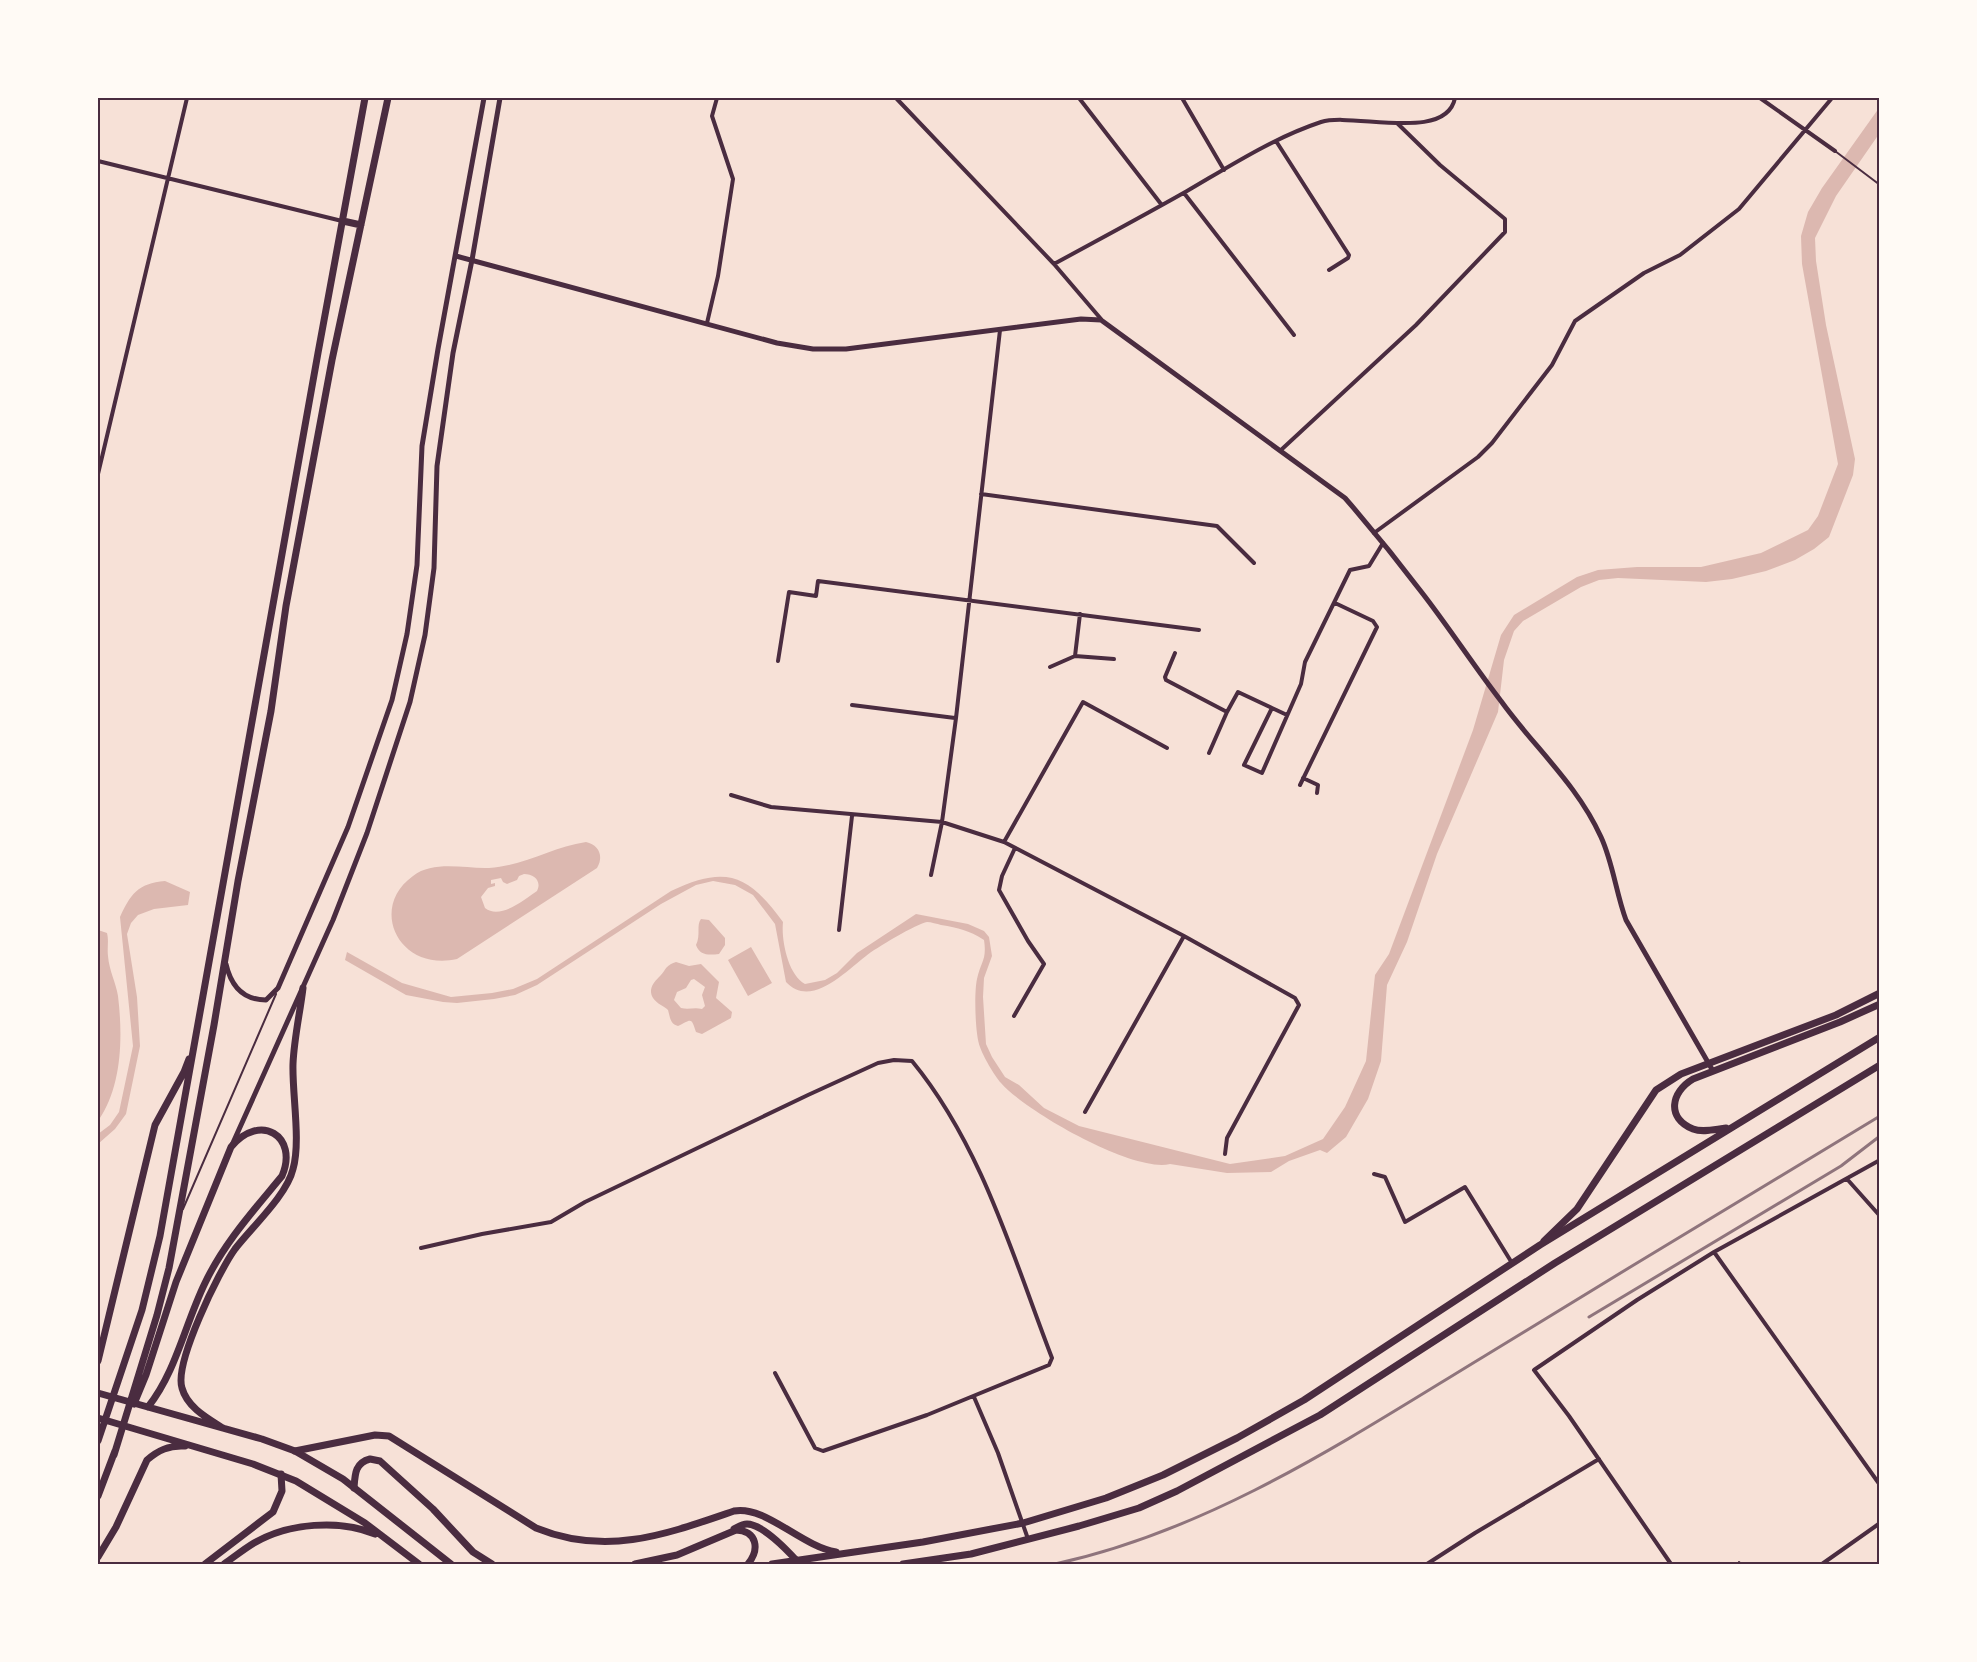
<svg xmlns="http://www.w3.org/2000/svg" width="1977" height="1662" font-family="Barlow,sans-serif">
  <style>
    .water { fill: #dcb8b0; fill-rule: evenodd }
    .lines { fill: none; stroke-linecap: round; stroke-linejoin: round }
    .service { stroke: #4a2c40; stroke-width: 2 }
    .minor { stroke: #4a2c40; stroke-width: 4 }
    .tertiary { stroke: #4a2c40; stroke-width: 5 }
    .primary { stroke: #4a2c40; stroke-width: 7 }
    .trunk { stroke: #4a2c40; stroke-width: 7 }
    .rail { stroke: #8f747c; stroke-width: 3 }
    .neatline { fill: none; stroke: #4a2c40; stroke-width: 2 }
  </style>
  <rect width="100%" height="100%" fill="#f7e1d7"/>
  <path class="water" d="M1879,108v26l-43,62 -21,42 1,23 10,64 29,134 -2,16 -24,62 -15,12 -19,11 -29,11 -34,8 -26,3 -88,-4 -19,2 -18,7 -58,34 -9,10 -10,29 -6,52 -61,142 -30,88 -20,43 -6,76 -13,38 -22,38 -19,16 -7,-3 -31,11 -18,11 -44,1 -57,-9c-37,9 -145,-53 -169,-81 -7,-8 -18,-27 -21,-36 -5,-12 -6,-55 -3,-68 4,-18 10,-19 7,-39 -16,-10 -25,-12 -43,-15 -4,-1 -10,-3 -14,-3 -9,1 -53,27 -61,34 -20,15 -55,53 -80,26l-11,-58 -22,-29 -18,-10 -22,-4 -17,4 -35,19 -124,81 -22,10 -21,4 -37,4 -14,-1 -37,-7 -61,-35 2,-8 55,31 49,14 41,-4 21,-4 24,-10 134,-88c55,-26 77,-17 112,31 -2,18 5,53 22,62l20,-4 12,-7 20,-20 59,-39 52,10 16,7 5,6 3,19 -8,22 -1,19 3,47 6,13 13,20 14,8 25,23 35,18 151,38 55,-8 38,-17 22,-32 21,-46 9,-86 14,-21 84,-224 28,-95 13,-20 63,-38 21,-7 39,-3h64l60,-14 47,-23 10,-14 20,-52 -36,-200 -1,-28 7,-24 14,-24z
    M586,842c13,3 18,14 11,26l-140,91c-58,13 -89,-51 -44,-83 21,-16 52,-7 76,-8 35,-2 63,-21 97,-26zM524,874c10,0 18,7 13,17 -13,9 -37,29 -52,17l-4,-11 7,-9 7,-2v-3l-4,1v-4l10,-2 2,4 4,2 10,-4 2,-4z
    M165,881l25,11 -2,13 -34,4 -16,6 -7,8 -4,11 10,63 3,49 -14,68 -11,15 -17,15v-10l12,-9 9,-13 14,-66 -13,-129c10,-22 18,-34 45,-36z
    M701,919l8,1 16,18v7l-6,9c-10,1 -19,2 -23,-9 5,-10 0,-20 5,-26z
    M98,930l9,3c2,8 0,15 1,23 1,14 8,27 10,40 5,41 4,91 -20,125z
    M751,947l21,36 -24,13 -20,-36z
    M676,962l13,4 12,-2 18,18 -3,16 16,14 -1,6 -29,16 -6,-2c-5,-16 -5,-12 -18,-6 -8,-2 -8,-9 -10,-16 -4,-4 -11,-6 -15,-12 -5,-8 0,-15 6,-21 7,-6 5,-11 17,-15zM694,979l11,8 -3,8 3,11 -3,3c-8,-2 -13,1 -21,-1l-7,-8 3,-8 9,-4 5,-8z"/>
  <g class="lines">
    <path class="service" d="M1835,151l45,34
      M183,1209l93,-215
      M1739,1562l2,2"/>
    <path class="minor" d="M896,98l158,166 47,55
      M1079,98l82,106
      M1182,98l42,72
      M1760,98l75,53
      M1276,141l73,114 -1,3 -19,12
      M98,161l244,60
      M1184,193l110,142
      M1054,264c44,-24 89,-48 133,-73 43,-25 86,-53 134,-69 32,-10 125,21 134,-24
      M707,323l11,-47 15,-97 -21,-63 5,-18
      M1281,450l135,-125 89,-93v-13l-65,-54 -43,-42
      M98,474l89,-376
      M981,494l236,32 37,37
      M1374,533l104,-76 14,-14 60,-78 23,-44 69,-48 36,-18 59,-46 93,-111
      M1175,653l-10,24 1,3 61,32 11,-20 34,16 -28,57 18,8 39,-89 4,-22 45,-92 19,-4 14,-23
      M1075,656l5,-42
      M778,661l11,-69 27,4 2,-15 381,49
      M1050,667l25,-11 39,3
      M852,705l103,13
      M1272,708l15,7
      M1209,753l18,-41
      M1303,778l15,7 -1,8
      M1300,785l77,-158 -4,-6 -38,-18
      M731,795l40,12 171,15 62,20 180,94 111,62 4,7 -72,133 -2,16
      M1004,842l79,-140 84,46
      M931,875l11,-53 14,-104 44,-388
      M839,930l13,-114
      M1014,1016l30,-52 -16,-23 -29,-51 3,-14 13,-28
      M1085,1112l99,-176
      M1374,1174l11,3 20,45 60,-35 47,76
      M1847,1179l33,37
      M421,1248l61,-14 69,-12 34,-20 223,-107 70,-32 16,-3 18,1c70,85 101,196 140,297l-3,7 -122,50 -104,36 -8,-3 -40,-75
      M1714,1252l166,233
      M974,1397l24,56 30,86
      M1427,1564l48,-31 124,-74
      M1671,1564l-102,-148 -35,-46 103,-70 77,-48 166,-92
      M1822,1564l58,-41"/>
    <path class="tertiary" d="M456,256l321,87 36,6h33l235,-30 20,1 244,178c27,31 53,63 78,96 27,35 51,72 78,107 33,46 76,83 100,136 12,26 15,56 25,83l87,151
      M226,964c5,22 17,36 40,36l12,-12 70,-161 44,-127 15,-66 10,-69 5,-119 16,-97 46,-251
      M232,1145l101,-225 34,-87 43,-131 15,-67 9,-67 3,-102 16,-113 19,-93 28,-162"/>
    <path class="primary" d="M343,221l18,4
      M1544,1241l33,-32 79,-119 25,-16 155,-59 44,-22
      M98,1361l57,-236 29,-53 5,-13
      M98,1393l164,46 33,12 48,28 108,85
      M134,1404l12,-29 30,-93 55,-135c29,-35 68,-11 51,29 -28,34 -58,67 -77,107 -20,41 -29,89 -57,124
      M98,1418l155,46 43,17 69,42 54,41
      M223,1428c-16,-10 -36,-21 -41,-40 -8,-25 37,-117 53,-139 17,-22 52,-54 58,-80 8,-28 -1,-75 0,-105 1,-25 7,-51 10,-76
      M98,1441l44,-131 18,-74 158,-883 47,-255
      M114,1455l43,-140 12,-47 45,-243 24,-144 33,-170 15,-105 46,-246 56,-262
      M98,1496l17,-45
      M98,1557l18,-30 31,-67c11,-10 22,-15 38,-14
      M224,1564c10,-7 20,-15 30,-21 35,-20 85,-24 121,-9"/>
    <path class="trunk" d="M1726,1128c-10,1 -23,5 -33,1 -27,-11 -22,-37 0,-50l147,-57 40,-18
      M295,1451l80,-16 14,1 147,92c71,29 131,6 198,-17 31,-6 67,35 102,41
      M354,1488c1,-14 1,-25 16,-29l10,2 53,48 40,43 19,12
      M734,1529c4,-2 8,-5 13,-5 15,0 40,26 50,37
      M205,1564l68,-52 9,-21 -1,-17
      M635,1564l42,-9 59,-25c21,1 24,19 12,34
      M772,1564l151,-22 100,-19 83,-25 57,-23 74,-37 67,-38 236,-155 340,-208
      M903,1564l68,-10 108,-28 60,-18 38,-17 143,-76 235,-152 325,-198"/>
    <path class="rail" d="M1589,1317l252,-151 39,-30
      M1055,1564c157,-34 293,-125 428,-207 132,-81 264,-161 397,-241"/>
  </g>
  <rect width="1977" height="1662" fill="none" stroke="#fffaf5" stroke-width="198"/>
  <rect x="99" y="99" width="1779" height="1464" class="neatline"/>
</svg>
